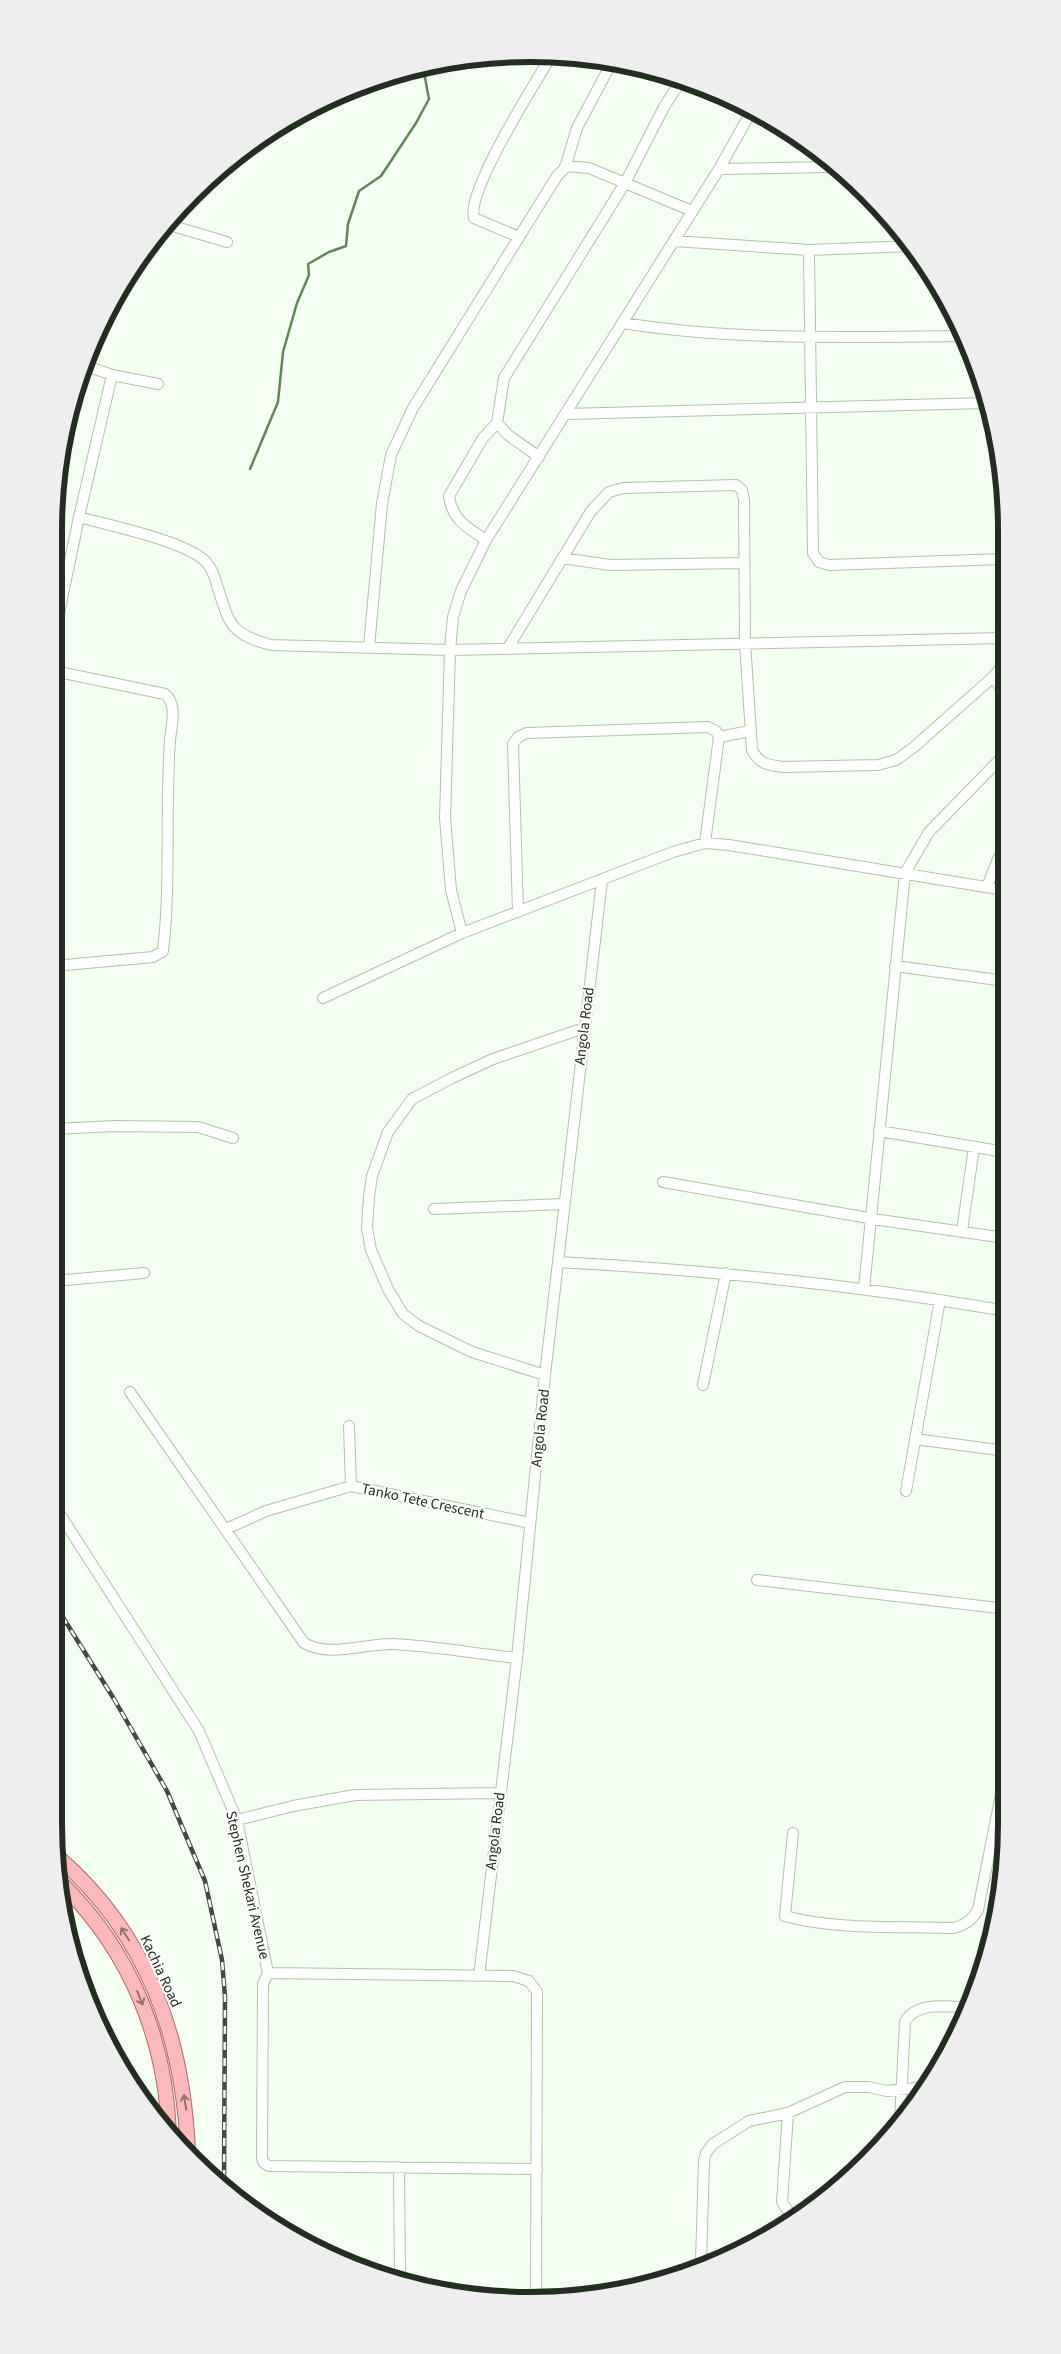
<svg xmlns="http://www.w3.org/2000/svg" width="1061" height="2354" font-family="'Source Sans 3',sans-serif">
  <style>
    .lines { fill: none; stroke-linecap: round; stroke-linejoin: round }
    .stream { stroke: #608853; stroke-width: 2.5 }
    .minor-casing { stroke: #aec4a7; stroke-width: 12 }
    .major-casing { stroke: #ae6969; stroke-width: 16 }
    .minor { stroke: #fff; stroke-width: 10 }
    .major { stroke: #fbb9bc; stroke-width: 14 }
    .rail-casing { stroke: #424b3f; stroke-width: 4.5 }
    .rail { stroke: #fff; stroke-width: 2.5; stroke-dasharray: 8; stroke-linecap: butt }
    .oneway { stroke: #90736e }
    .labels { text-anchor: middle; stroke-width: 4.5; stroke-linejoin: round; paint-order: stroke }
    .street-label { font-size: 15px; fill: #242d21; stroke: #fff }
    .rim { fill: none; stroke: #242d21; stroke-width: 6 }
  </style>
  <rect width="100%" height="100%" fill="#f5fef2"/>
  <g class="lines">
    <path class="stream" d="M250,469l28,-67 5,-50 14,-49 12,-28 -1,-11 21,-12 17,-6 2,-22 11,-33 22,-15 35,-53 13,-24 -6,-32"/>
    <defs>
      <path id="minor" d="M565,166l24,2 103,43
        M719,169l112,-2
        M166,224l61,18
        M519,237l-45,-19c-8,-27 61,-134 77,-162
        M674,241l135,9 103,-4
        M809,250l4,303 6,9 10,3 174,-6
        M623,323c112,18 227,14 341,13
        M84,365l28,10 46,9
        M566,414l420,-11
        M497,423l11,12 31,22
        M79,517c29,8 106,24 126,44 6,6 10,16 12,24 12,39 13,49 54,60l179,5 554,-12
        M486,540c-18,-12 -34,-20 -37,-44l34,-58 14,-15 7,-45 121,-195 39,-76 18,-28
        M562,558l48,7 134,-2
        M54,637l25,-120 33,-142
        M369,647l13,-143 9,-49 22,-47 144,-232 8,-8 12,-40 35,-66
        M508,648l83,-137 18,-19 14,-4 113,-3 6,5 2,10 1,142 7,108c7,14 16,15 31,17l95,-2 18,-5 18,-13 79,-70 11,-13
        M993,677l11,15
        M719,737l31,-6
        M987,887l11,-28 6,-7
        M518,912l-5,-168 5,-7 9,-4 181,-6 8,4 3,6 -14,106
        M462,933l-11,-43 -6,-72 5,-168 3,-33 8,-26 25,-51 233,-371 32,-57
        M54,966l99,-9 10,-6c8,-70 2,-140 7,-210 1,-15 8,-36 -5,-47l-111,-23
        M895,966l110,15
        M323,998l139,-65 211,-81 32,-9 24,2 275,45
        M54,1129l61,-3 83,1 35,11
        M879,1131l126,21
        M663,1182l217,38 125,18
        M434,1209l130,-5
        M962,1231l12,-84
        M558,1262c150,8 300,23 448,49
        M54,1281l90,-8
        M864,1289l41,-416 24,-41 75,-77
        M545,1375l-73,-23 -53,-26 -16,-12 -15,-25 -17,-39 -4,-22 2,-31 3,-21 16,-44 24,-33 40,-21 41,-19 91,-31
        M703,1385l23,-112
        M130,1392l174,251c27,15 60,0 90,1 41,2 82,10 123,14
        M349,1426l2,60
        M915,1439l91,12
        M906,1491l34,-191
        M54,1505l145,226 38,89 31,153 -5,11 -1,174 2,5 5,3 268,3
        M226,1529l40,-18 85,-25 179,37
        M757,1580l250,29
        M237,1820l56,-14 62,-11 145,-2
        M793,1833l-8,83c49,14 117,10 169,12 12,-4 17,-7 24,-18l29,-146
        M268,1973l245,3 16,5 8,11 -1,308
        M479,1976l38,-318 28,-283 57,-495
        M788,2113l-6,89 6,9 7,4
        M900,2122l5,-100c11,-21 43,-15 63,-15
        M399,2167l1,110
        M701,2262l3,-101 2,-8 7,-9 36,-23 39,-8 57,-26h24l18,4 38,-4"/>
      <path id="major" d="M59,1858c88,77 124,178 129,293
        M64,1886c67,67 102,154 105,248"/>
    </defs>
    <use href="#minor" class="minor-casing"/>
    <use href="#major" class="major-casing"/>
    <use href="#minor" class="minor"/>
    <use href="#major" class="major"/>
    <defs>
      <path id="rail" d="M54,1603l60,96 53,92 38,90 17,79 3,37 -1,183"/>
    </defs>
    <use href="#rail" class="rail-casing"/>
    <use href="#rail" class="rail"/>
  </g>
  <defs><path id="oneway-shaft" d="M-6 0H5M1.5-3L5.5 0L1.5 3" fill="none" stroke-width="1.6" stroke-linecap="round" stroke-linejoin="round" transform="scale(1.25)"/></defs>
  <g class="oneway">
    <use href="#oneway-shaft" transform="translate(125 1934) rotate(-123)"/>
    <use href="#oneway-shaft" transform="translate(140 1998) rotate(68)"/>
    <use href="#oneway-shaft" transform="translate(185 2102) rotate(-99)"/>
  </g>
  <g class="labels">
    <g class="street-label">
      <text transform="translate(584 1026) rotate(-83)" y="5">Angola Road</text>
      <text transform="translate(540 1428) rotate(-84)" y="5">Angola Road</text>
      <text transform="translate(423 1501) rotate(12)" y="5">Tanko Tete Crescent</text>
      <text transform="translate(495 1831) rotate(-83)" y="5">Angola Road</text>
      <text transform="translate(248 1885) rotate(77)" y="5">Stephen Shekari Avenue</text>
      <text transform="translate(161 1971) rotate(65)" y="5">Kachia Road</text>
    </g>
  </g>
  <path d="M0 0H1061V2354H0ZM530 62H530A468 468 0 0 1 998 530V1824A468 468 0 0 1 530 2292H530A468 468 0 0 1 62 1824V530A468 468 0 0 1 530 62Z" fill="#edeeed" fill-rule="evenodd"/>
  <path class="rim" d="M530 62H530A468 468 0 0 1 998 530V1824A468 468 0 0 1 530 2292H530A468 468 0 0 1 62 1824V530A468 468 0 0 1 530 62Z"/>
</svg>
